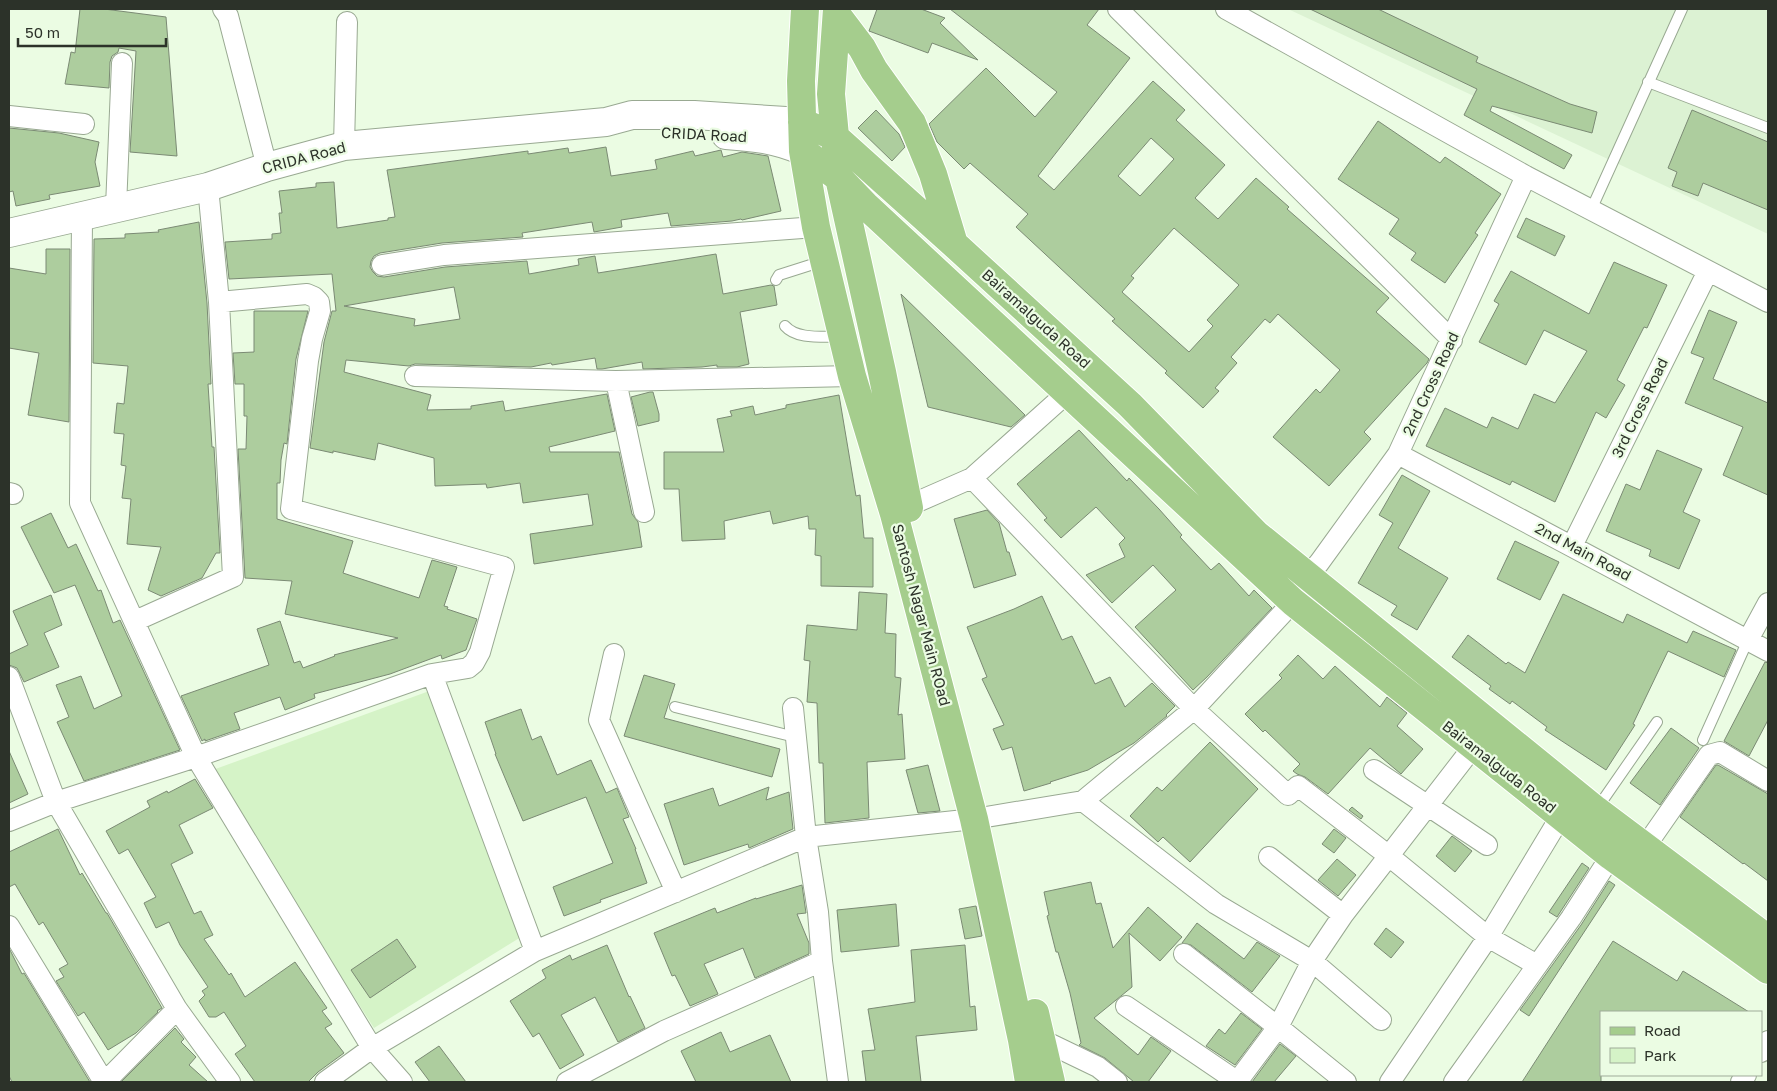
<svg xmlns="http://www.w3.org/2000/svg" width="1777" height="1091" font-family="'Golos Text',sans-serif">
  <style>
    .built { fill: #dcf2d3 }
    .green { fill: #d5f3c7 }
    .building { fill: #adcd9e; stroke: #7b8a74; fill-rule: evenodd }
    .lines { fill: none; stroke-linecap: round; stroke-linejoin: round }
    .lane-casing { stroke: #99a992; stroke-width: 12 }
    .street-casing { stroke: #99a992; stroke-width: 22 }
    .secondary-casing { stroke: #99a992; stroke-width: 30 }
    .primary-casing { stroke: #fff; stroke-width: 30 }
    .lane { stroke: #fff; stroke-width: 10 }
    .street { stroke: #fff; stroke-width: 20 }
    .secondary { stroke: #fff; stroke-width: 28 }
    .primary { stroke: #a5cd8d; stroke-width: 28 }
    .labels { text-anchor: middle; stroke-width: 4.5; stroke-linejoin: round; paint-order: stroke }
    .street-label { font-size: 15px; fill: #2c3229; stroke: #ebfce3 }
  </style>
  <rect width="100%" height="100%" fill="#ebfce3"/>
  <path class="built" d="M1288,9h480v225z"/>
  <path class="green" d="M432,690l89,247 -147,91 -164,-257z"/>
  <path class="building" d="M80,9h24l62,8 11,139 -47,-4 6,-101 -17,-3 -1,4 -6,4 -2,6 -1,26 -44,-4 6,-32 4,1z
    M877,9h44l24,9 -5,5 38,37 -46,-17 -4,10 -59,-22z
    M950,9h149l-12,16 43,33 -92,118 16,14 99,-109 32,29 -9,10 49,45 -30,33 23,21 38,-41 33,29 -2,2 102,89 -13,14 53,47 -2,4 -63,69 7,7 -42,47 -56,-49 43,-48 4,4 20,-23 -62,-56 -8,9 -5,-4 -34,38 6,6 -22,25 4,3 -16,17 -38,-35 2,-2 -55,-50 3,-2 -99,-92 12,-13 -58,-51 -6,6 -27,-27 -8,-18 57,-56 49,49 22,-25zM1151,138l23,21 -34,37 -22,-20zM1174,228l65,57 -32,35 6,6 -24,26 -67,-60 12,-14 -3,-2z
    M1310,9h68l100,48 -2,5 94,42 27,8 -5,21 -100,-27 -2,5 82,44 -8,14 -100,-54 13,-26z
    M876,110l23,24 6,13 -13,14 -34,-33z
    M1692,110l76,32v68l-65,-27 -5,13 -26,-10 5,-14 -9,-4z
    M1378,121l62,42 5,-6 56,37 -26,39 3,2 -33,48 -34,-23 5,-7 -27,-19 10,-15 -61,-40z
    M9,128l50,5 40,9 -4,20 5,24 -51,9 1,4 -34,7 -3,-15 -4,1z
    M606,147l5,29 46,-7 -2,-9 38,-9 2,5 26,-6 2,7 19,-5 26,4 13,55 -39,9 -1,-1 -9,2 -61,5 -3,-13 -47,7 1,7 -28,5 -2,-10 -70,11 1,4 -81,6 -62,10 -6,3 -3,5 -1,6 3,5 4,4 7,1 61,-10 82,-6 2,13 50,-9 -1,-6 17,-3 3,17 118,-19 7,40 48,-9 3,1 3,19 -37,7 9,52 -12,3h-20v-2l-15,2 -59,2 -1,-7 -40,7h-5l-2,-11 -43,7 -1,-2 -20,4 -116,-3 -6,2 -63,-6 -2,12 87,23 -4,15 44,-1v-3l32,-5 2,10 102,-17 8,37 -66,16 1,5h69l13,62 6,8 4,25 -108,17 -4,-30 63,-9 -5,-31 -65,9 -3,-20 -33,5 -1,-4 -51,2 -1,-28 -56,-15 -3,17 -42,-9v2l-23,-5 14,-106 8,-31h4l-4,-37 -103,5 -4,-37 47,-3v-5l9,-1 -2,-20h3l-3,-22 37,-4v-4l18,-1 3,46 51,-8v-2l7,-1 -8,-47 141,-19v3l40,-6 1,5zM454,287l6,32 -46,7 1,-7 -71,-13z
    M1526,218l39,18 -10,20 -38,-19z
    M199,222l8,81 4,81h-3l4,63h2l6,106h-4l-14,25 -41,18 -13,-6 13,-43 -34,-3 4,-45 -9,-1 4,-32 -5,-1 3,-31 -10,-1 3,-30 7,1 4,-38 -35,-3 1,-124 31,-1v-4l34,-2 -1,-2z
    M46,249h24l-1,173 -41,-7 11,-62 -30,-5v-80l37,6z
    M1614,262l53,23 -20,43 -3,-1 -27,53 8,5 -19,33 -10,-6 -41,90 -43,-21 -2,4 -84,-39 19,-38 42,20 5,-11 26,12 16,-35 21,9 32,-52 -43,-21 -18,35 -47,-23 20,-38 -5,-3 17,-30 78,43z
    M901,294l124,121 -14,12 -83,-20z
    M1709,310l28,12 -24,57 55,24v92l-45,-20 20,-48 -58,-24 19,-45 -13,-5z
    M254,311h54l-12,48 -9,85 -3,-1 -3,17 -1,23h-3v36l76,22 -10,32 76,25 13,-38 25,7 -13,39 4,1 -1,2 30,10 -11,31 -24,9 -1,-4 -51,19 -76,20 1,4 -30,12 -5,-13 -46,16 6,16 -35,12v-2l-3,2 -21,-45 88,-31 -12,-36 23,-8 14,42 6,-2 3,7 32,-12 -1,-1 64,-17 -113,-24 7,-33 -47,-3 -7,-129h8l1,-33h-3v-32h-9l-2,-31 21,-1z
    M650,392h3l6,22v7l-21,5 -7,-29z
    M839,395l17,101 4,-1 4,43h9v49l-52,-1v-30l-6,-1 1,-26h-7l-1,-13 -35,8 -3,-13 -46,10 1,18 -43,2 -3,-52h-15v-37h60l-7,-33 15,-3 -2,-5 23,-5 2,9 31,-7v-3z
    M1079,430l48,51 2,-3 30,31 23,26 -2,2 31,33 8,-7 30,33 5,-6 18,18 -65,69 -14,13 -58,-63 41,-37 -23,-25 -41,38 -26,-28 39,-18 -6,-13 6,-6 -29,-31 -35,31 -17,-18 3,-2 -30,-34z
    M1657,450l45,19 -19,43 17,8 -21,49 -30,-13 2,-6 -45,-19 20,-47 14,6z
    M1402,475l28,16 -32,57 50,30 -31,52 -26,-15 6,-9 -39,-23 35,-60 -14,-8z
    M987,510l12,13 8,29h2l7,23 -42,13 -20,-69z
    M51,513l17,35 8,-4 22,47 3,-1 12,33 7,-3 60,130 -96,31 -27,-59 12,-5 -13,-32 25,-9 13,33 28,-13 -47,-111 -21,8 -33,-66z
    M1515,541l44,21 -19,38 -43,-21z
    M859,592l28,2 -2,39 11,1 -1,43 6,1 -3,37 4,-1 3,45 -38,3 2,56 -44,5 -2,-60h-4l-2,-60 -10,-1 3,-41 -6,-1 3,-35 50,5z
    M1563,594l60,29 4,-9 60,29 6,-12 43,19 -12,27 -56,-26 -35,73 2,1 -29,45 -61,-40 2,-3 -35,-26 -2,3 -21,-15 2,-3 -39,-29 16,-22 38,29 2,-2 17,11z
    M51,595l11,30 -18,8 15,34 -35,15 -7,-14 -8,-3v-11l19,-9 -15,-34z
    M1042,596l20,44 10,-4 23,48 15,-7 15,30 27,-24 23,23 -9,9 1,1 -33,27 -46,27 -38,12 1,1 -27,8 -12,-44 -10,3 -9,-21 11,-4 -22,-46 5,-2 -20,-50 47,-18z
    M1298,655l25,24 12,-13 45,41 7,-10 20,16 -10,13 26,23 -22,25 -31,-26 -42,46 -23,-17 -8,-3 -4,-3 7,-7 -35,-34 -2,2 -18,-18 37,-36 -3,-3z
    M1765,662l3,1v57l-19,36 -25,-15z
    M644,675l31,9 -11,34 116,31 -8,28 -148,-41z
    M521,709l11,31 9,-4 16,39 34,-15 15,33 11,-5 12,29 -6,2 13,30h-1l12,34 -47,17 1,2 -37,14 -11,-29 60,-24 -27,-66 -63,24 -28,-67h1l-11,-32z
    M1671,728l28,20 -39,57 -30,-22z
    M1210,742l48,47 -68,73 -27,-25 -5,5 -28,-26 27,-29 5,4z
    M9,751l19,43 -19,9z
    M928,765l12,46 -22,2 -12,-43z
    M1716,765h2l50,29v87l-24,-18 -1,1 -63,-47z
    M195,779l18,29 -34,17 14,28 -22,11 23,50 7,-3 12,24 -9,4 25,36 2,-2 14,24 50,-35 32,46 -5,3 10,13 -7,4 19,25 -26,19 -10,10h-53l-20,-28 11,-8 -22,-34 -8,5h-7l-10,-16 6,-6 -3,-4 6,-4 -28,-42 -11,-23 -13,6 -12,-25 12,-6 -28,-48 -9,5 -13,-23 44,-24 -3,-6 20,-10 1,2z
    M769,787l-3,13 23,-8 4,37 -44,19 -1,-4 -64,21 -20,-61 49,-16 6,18z
    M1352,807l11,9 -2,3 -12,-9z
    M58,829l22,46 2,-2 24,40h1l55,95 -5,3 1,1 -22,21 -28,17 -24,-38 -6,4 -22,-35 8,-4 -5,-8 9,-5 -25,-42 -4,3 -24,-41 -6,3v-35z
    M1334,829l12,9 -12,15 -12,-9z
    M1452,836l20,15 -17,21 -19,-16z
    M1337,859l19,16 -18,21 -20,-16z
    M1582,863l7,5 -32,49 -8,-5z
    M1609,881l6,4 -86,131 -9,-6 61,-85z
    M1091,882l5,22 5,-1 12,45 35,-41 34,30 -22,24 -31,-28 3,54 -38,31 44,37 13,-18 20,14 -23,31h-14l-29,-24 -26,-13 2,-2 -11,-50 -12,-41h-2l-9,-36 2,-1 -5,-23z
    M802,885l4,28 -9,1 12,29v11l-54,24 -12,-30 -39,16 14,30 -28,12 -15,-31 -3,1 -18,-43 61,-25 2,5 39,-15v1z
    M896,904l3,42 -58,6 -4,-42z
    M976,906l6,30 -17,3 -6,-30z
    M1197,923l47,36 13,-17 23,14 -28,36 -61,-47 -9,-2z
    M1386,928l18,14 -13,16 -17,-14z
    M397,939l19,28 -46,31 -19,-28z
    M1613,941l64,40 6,-10 66,41h-148v70h-79z
    M607,945l22,52 1,-1 15,32 -27,14 -23,-45 -34,18 23,40 -24,14 -21,-36 -6,4 -23,-36 36,-23 -4,-8 28,-15 2,5z
    M965,945l5,62 5,-1 2,24 -61,6 5,46h-55l-4,-31 13,-1 -7,-41 47,-7 -4,-52z
    M9,948l13,26 2,-1 66,109h-78l-3,-6z
    M1241,1013l21,16 -27,36 -29,-19 13,-17 6,5z
    M175,1028l9,11 -3,3 15,15 -7,8 19,17h-87z
    M721,1032l9,20 40,-17 21,47h-95l-15,-31z
    M1280,1044l16,12 -22,26h-22z
    M439,1046l27,36h-36l-15,-20z"/>
  <g class="lines">
    <defs>
      <path id="lane" d="M1648,82l120,46
        M1591,210l91,-201
        M776,280l3,-5 44,-14
        M785,326c12,14 39,10 57,11
        M675,707l120,30
        M1703,740l45,-100
        M1596,810l61,-88"/>
      <path id="street" d="M223,9l5,7 39,151
        M1118,9l334,331
        M1226,9l300,167 242,126
        M9,116l75,8
        M344,146l3,-124
        M116,207l6,-144
        M82,215l-2,288 116,254 176,291 30,34
        M382,265l62,-10 372,-28
        M415,376l201,5 236,-5
        M616,381l28,131
        M1398,454l370,197
        M972,478l222,231 94,86 10,-9 91,70 99,81 49,28
        M9,493l4,1
        M908,506l64,-28 95,-85
        M1572,546l136,-275
        M1308,575l11,-12 79,-109 128,-278
        M135,621l98,-44 -14,-275 -11,-115
        M1748,640l20,-37
        M614,654l-15,66 77,172
        M432,674l103,277
        M9,677l47,125 121,207 53,73
        M793,708l13,129 12,75 4,49 16,121
        M1374,770l113,75
        M1083,801l133,103 96,57 69,59
        M9,821l47,-19 140,-45 236,-83 36,-6 6,-5 6,-11 24,-85 -213,-58 17,-148 4,-22 8,-28 -1,-9 -5,-5 -7,-3 -88,8
        M1645,847l64,-92 11,-3 48,29
        M1269,857l74,58
        M9,926l95,156
        M1184,954l94,73 68,55
        M1126,1006l112,76
        M1040,1039l58,28 19,15
        M1761,1052l7,-11
        M105,1082l72,-73
        M325,1082l47,-34 163,-97 271,-114 168,-18 109,-18 111,-92 99,-107
        M567,1082l97,-51 158,-70
        M1237,1082l41,-55 34,-66 31,-46 130,-168
        M1390,1082l98,-145 73,-121
        M1454,1082l117,-164 40,-62
        M1741,1082l5,-7"/>
      <path id="secondary" d="M726,135c28,2 50,4 77,16
        M9,233l199,-46 59,-20 77,-21 262,-24 26,-7h62l108,7"/>
      <path id="primary" d="M805,9l-4,72 2,70 13,76 36,149 42,138 80,305 48,221 7,42
        M837,9l-6,85 8,84 43,194 27,136
        M837,15l25,33 12,22 38,53 21,51 21,70
        M802,122l33,15 119,107 176,161 126,129 340,276 172,129
        M803,151l36,27 26,27 428,397 318,254 157,114
        M1035,1013l16,69"/>
    </defs>
    <use href="#lane" class="lane-casing"/>
    <use href="#street" class="street-casing"/>
    <use href="#secondary" class="secondary-casing"/>
    <use href="#primary" class="primary-casing"/>
    <use href="#lane" class="lane"/>
    <use href="#street" class="street"/>
    <use href="#secondary" class="secondary"/>
    <use href="#primary" class="primary"/>
  </g>
  <g class="labels">
    <g class="street-label">
      <text transform="translate(704 135) rotate(3)" y="5">CRIDA Road</text>
      <text transform="translate(304 158) rotate(-15)" y="5">CRIDA Road</text>
      <text transform="translate(1036 319) rotate(42)" y="5">Bairamalguda Road</text>
      <text transform="translate(1431 384) rotate(-65)" y="5">2nd Cross Road</text>
      <text transform="translate(1640 408) rotate(-64)" y="5">3rd Cross Road</text>
      <text transform="translate(1583 552) rotate(28)" y="5">2nd Main Road</text>
      <text transform="translate(921 615) rotate(75)" y="5">Santosh Nagar Main ROad</text>
      <text transform="translate(1499 767) rotate(38)" y="5">Bairamalguda Road</text>
    </g>
  </g>
  <rect width="1777" height="1091" fill="none" stroke="#2c3229" stroke-width="20"/>
  <rect x="1600" y="1011" width="162" height="65" fill="#ebfce3" stroke="#9fab99"/>
  <rect x="1610" y="1027" width="25" height="8" fill="#a5cd8d" stroke="#9fab99"/>
  <text x="1644" y="1036" font-size="15" fill="#2c3229">Road</text>
  <rect x="1610" y="1048" width="25" height="15" fill="#d5f3c7" stroke="#9fab99"/>
  <text x="1644" y="1061" font-size="15" fill="#2c3229">Park</text>
  <path d="M18 38v8h148v-8" fill="none" stroke="#2c3229" stroke-width="2.5"/>
  <text x="25" y="38" font-size="15" fill="#2c3229" stroke="#ebfce3" stroke-width="4" paint-order="stroke">50 m</text>
</svg>
